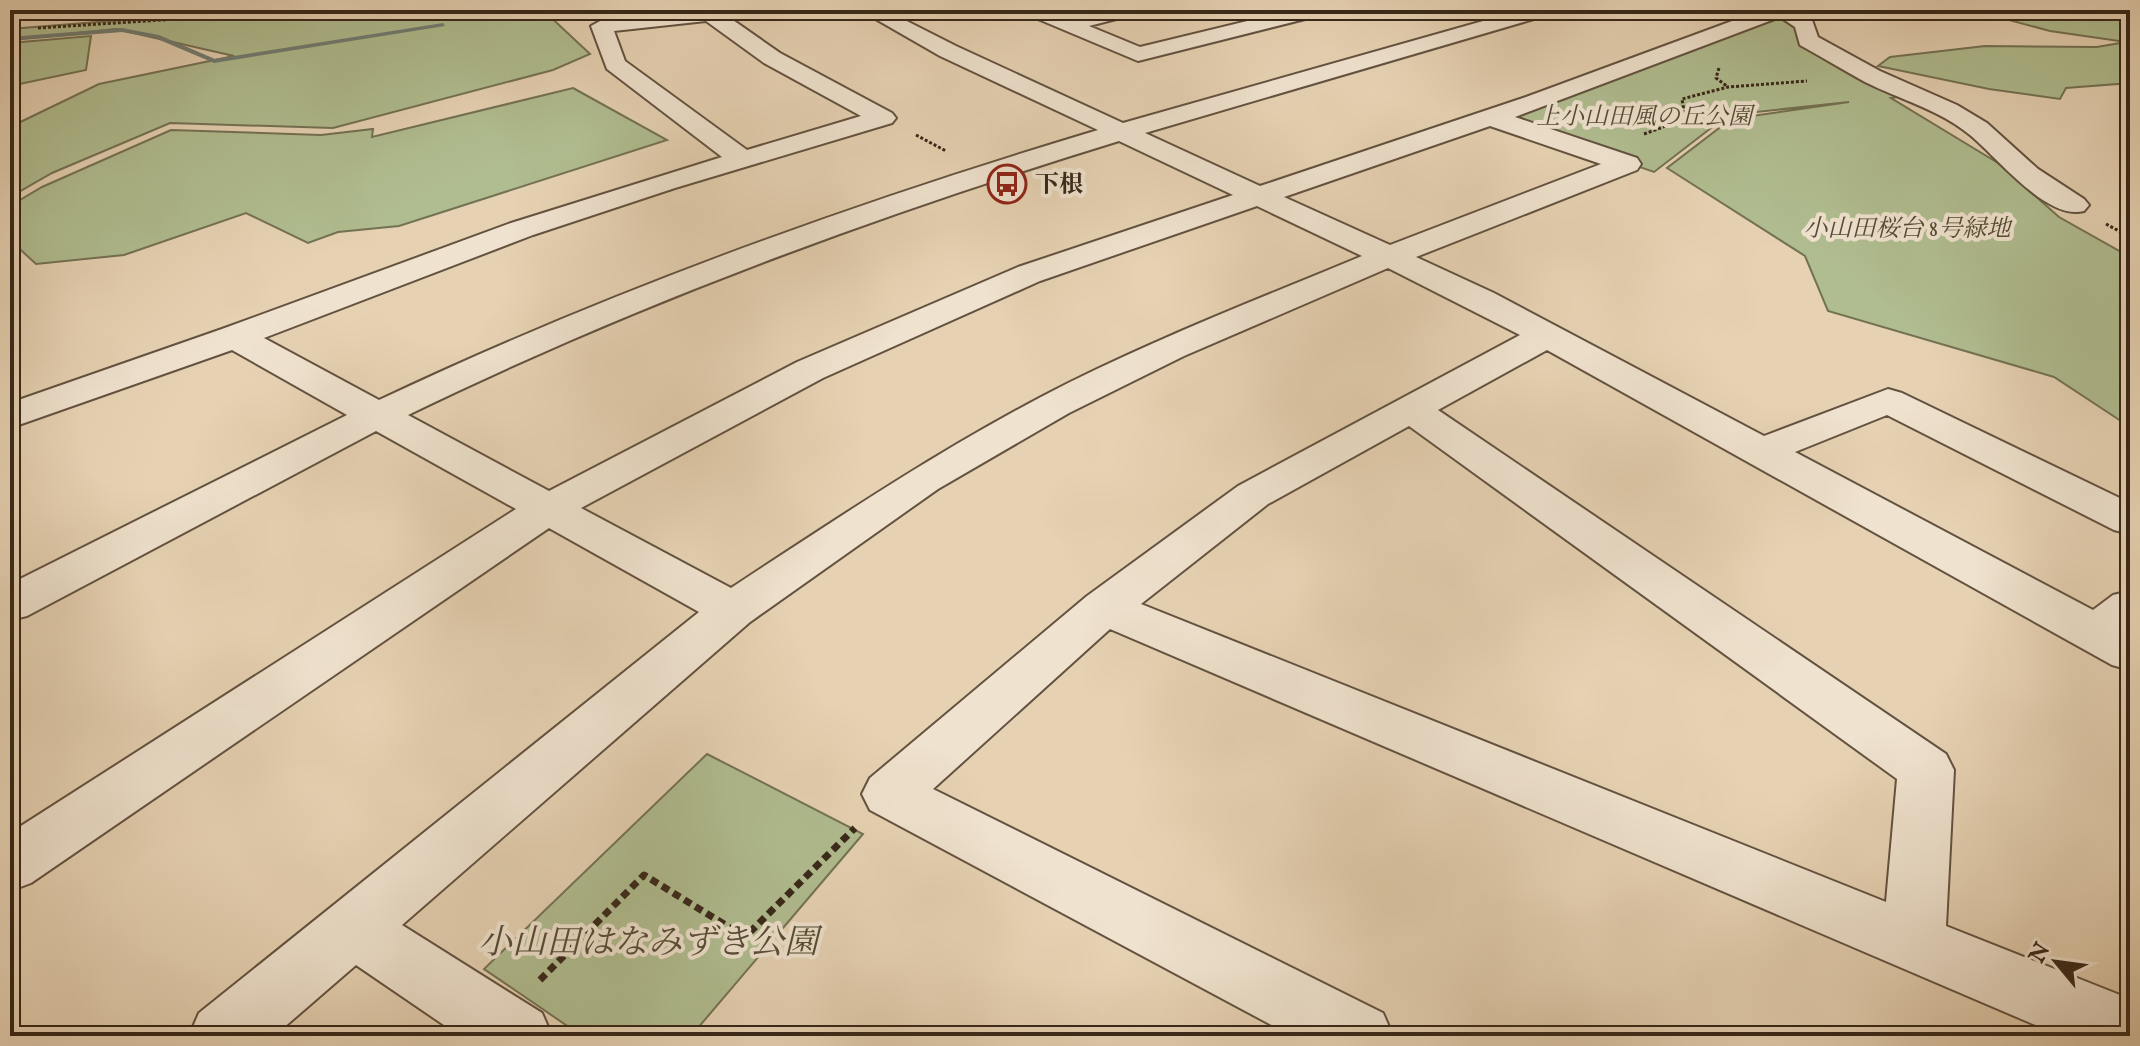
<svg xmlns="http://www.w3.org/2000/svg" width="2140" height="1046" font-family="'IM FELL English','Noto Serif JP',serif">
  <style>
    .green { fill: #b0bd90; stroke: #747254; stroke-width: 2 }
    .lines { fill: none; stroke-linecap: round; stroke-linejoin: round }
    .stream { fill: #717d75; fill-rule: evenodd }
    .minor-casing { stroke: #635240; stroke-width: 4 }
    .path-far1 { stroke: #372719; stroke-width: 3; stroke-dasharray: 3 2; stroke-linecap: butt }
    .path { stroke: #372719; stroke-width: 7; stroke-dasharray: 8 5; stroke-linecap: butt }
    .minor { fill: #efe2ce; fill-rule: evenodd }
    .labels { text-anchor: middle; stroke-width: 8; stroke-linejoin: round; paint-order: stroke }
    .far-park-label { font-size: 24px; font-style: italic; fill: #554c37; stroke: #efe2ce }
    .far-poi-label { font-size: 24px; font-weight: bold; fill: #372719; stroke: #efe2ce; text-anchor: start }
    .near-park-label { font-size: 34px; font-style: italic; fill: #554c37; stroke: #efe2ce }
  </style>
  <rect width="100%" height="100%" fill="#e6d2b3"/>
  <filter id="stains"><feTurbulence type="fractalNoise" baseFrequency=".0025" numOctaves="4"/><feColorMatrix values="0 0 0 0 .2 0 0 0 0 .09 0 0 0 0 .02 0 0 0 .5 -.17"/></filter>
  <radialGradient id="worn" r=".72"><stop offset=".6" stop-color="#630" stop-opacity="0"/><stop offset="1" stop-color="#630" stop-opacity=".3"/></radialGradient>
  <path class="green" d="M248,10h295l47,44 -37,16 -220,58 -163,-5 -118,50 -42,24v-70l89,-43 135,-28 -118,-27 -106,11v-11z
    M1972,10h158v73l-64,5 -6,11 -71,-10 -111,-23 12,-9 95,-11 112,1 29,-5 -76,-11z
    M1782,12l17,12 2,14 110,57 -20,3 107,65 61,54 71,40v170l-76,-50 -226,-66 -23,-55 -138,-88 64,-49 118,-17 -121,13 -74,57 -157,-54z
    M91,36l-5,34 -76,16v-43z
    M573,88l94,52 -268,86 -61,6 -30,11 -62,-30 -122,42 -88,9 -26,-24v-34l32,-19 129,-57 150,5 52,-6 -1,8z
    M707,754l156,80 -172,202h-109l-98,-67z"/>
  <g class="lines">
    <path class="stream" d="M443,23l2,3 -231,37 -59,-25 -33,-6 -112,9v-4l112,-9 37,7 56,24z"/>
    <defs>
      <path id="minor" d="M10,10h11l-11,6z
        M691,10h70l-3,4 -28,4 50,35 112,60 4,5 -4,5 -217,65 -142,47 -269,103 115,62c233,-110 472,-196 719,-270l-158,-74 -80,-46h25l71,36 167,77 399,-113h32l-3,4 -406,119 115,53 266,-89 236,-87h34l16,10 6,17 62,34 77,34 30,18 51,46 46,30 5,6 -5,6c-37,10 -87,-54 -114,-76 -30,-25 -71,-36 -105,-53 -22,-12 -43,-25 -65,-37l-5,-18 -15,-10 -265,100 122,41 4,6 -4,6 -221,87 78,36 270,143 124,-47 14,4 228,110v31l-16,-4 -227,-115 -92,37 298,158 20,-15 17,-4v79l-18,-5 -565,-315 -109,60 508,344 8,16 -8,156 184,73v37h-69l-951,-407 -177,160 450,224 10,23h-101l-422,-226 -8,-16 8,-16 217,-182 151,-110 282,-151 -132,-67 -204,88 -115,57 -131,76 -188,133 -348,303 140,88 10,23h-92l-104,-71 -82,71h-85l10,-23 500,-401 -150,-84 -518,355 -21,8v-58l506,-324 -140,-78 -349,185 -17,4v-36l337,-169 -115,-65 -222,78v-25l212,-74 289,-106 211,-66 -115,-88 -16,-43 11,-6zM706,21l58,42 97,53 -114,34 -122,-89 -11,-30zM1490,126l111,38 -211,81 -106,-48zM1119,141l114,54 -215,72 -221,95 -248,129 -141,-76c230,-112 467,-199 711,-274zM1257,206l105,50c-108,45 -218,87 -321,141 -108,57 -208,124 -310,191l-150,-80 242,-130 217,-97zM1409,426l488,353 -11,123 -745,-298 127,-100z
        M1023,10h27l20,8 34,-8h35l-3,4 -47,12 51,21 153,-37h35l-3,4 -187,47 -112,-47z"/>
    </defs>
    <use href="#minor" class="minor-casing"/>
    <path class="path-far1" d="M38,28l278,-18
      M1719,68l-3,10 12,9
      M1644,134l22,-8 18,-14 -2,-13 46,-12 79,-6
      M916,135l30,16
      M2106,224l24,13"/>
    <path class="path" d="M540,980l104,-105 101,62 110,-109"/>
    <use href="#minor" class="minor"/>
  </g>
  <defs>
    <symbol id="bus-ring" viewBox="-11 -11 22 22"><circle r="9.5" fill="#efe2ce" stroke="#8f2418" stroke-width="1.5"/><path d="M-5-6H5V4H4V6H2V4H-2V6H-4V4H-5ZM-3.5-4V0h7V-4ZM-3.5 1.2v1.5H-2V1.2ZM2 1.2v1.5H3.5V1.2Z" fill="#8f2418"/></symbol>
  </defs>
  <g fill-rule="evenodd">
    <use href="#bus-ring" x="985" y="162" width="44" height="44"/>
  </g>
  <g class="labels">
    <g class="far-park-label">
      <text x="1644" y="124">上小山田風の丘公園</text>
      <text x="1907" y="236">小山田桜台 8号緑地</text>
    </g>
    <g class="far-poi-label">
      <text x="1035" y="192">下根</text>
    </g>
    <g class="near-park-label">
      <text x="648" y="953">小山田はなみずき公園</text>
    </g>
  </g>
  <rect width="2140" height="1046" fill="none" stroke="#e6d2b3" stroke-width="40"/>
  <rect x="12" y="12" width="2116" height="1022" fill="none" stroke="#372719" stroke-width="4"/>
  <rect x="20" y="20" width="2100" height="1006" fill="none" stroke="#372719" stroke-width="2"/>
  <g transform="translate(2056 962) rotate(299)" stroke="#efe2ce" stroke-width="6" paint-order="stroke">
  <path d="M0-6L14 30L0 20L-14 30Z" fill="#372719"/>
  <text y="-12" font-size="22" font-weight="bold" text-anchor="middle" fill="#372719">N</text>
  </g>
  <rect width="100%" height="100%" filter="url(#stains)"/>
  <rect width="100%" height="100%" fill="url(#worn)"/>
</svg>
